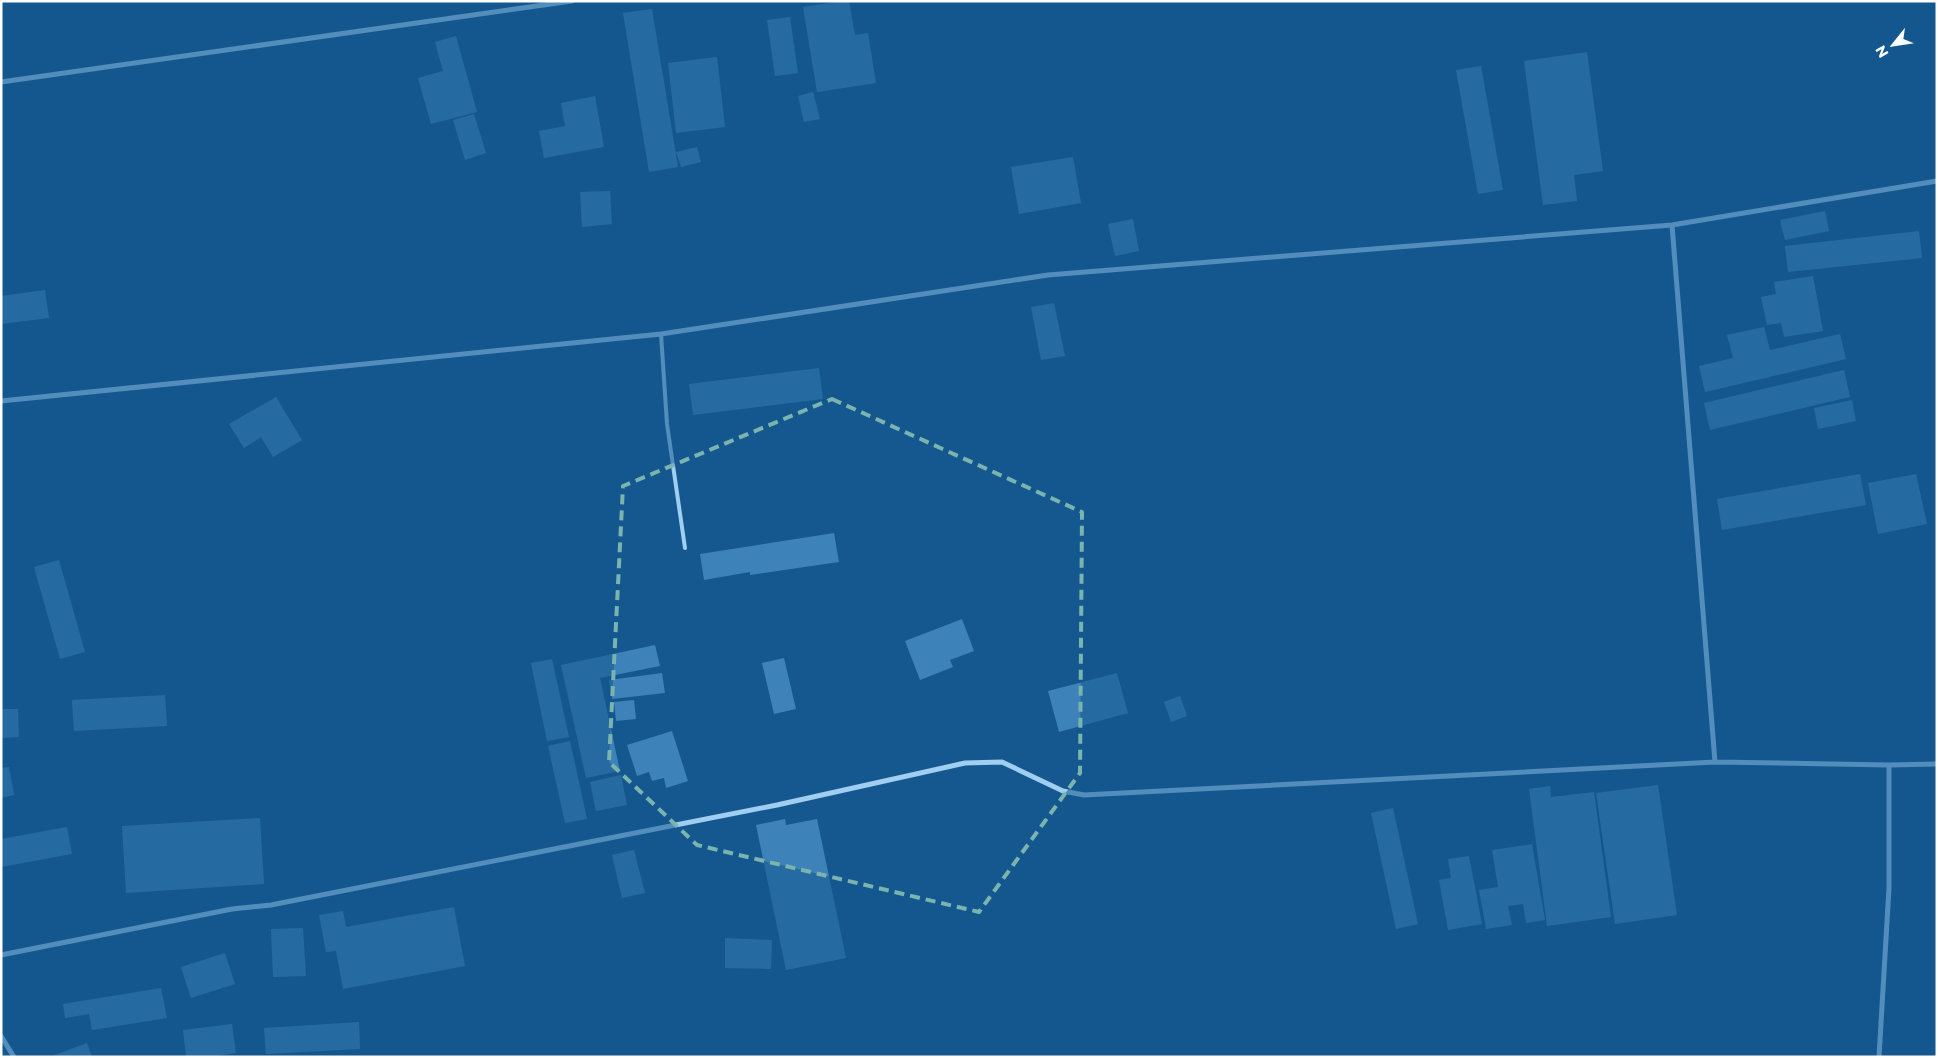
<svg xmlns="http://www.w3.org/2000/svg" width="1938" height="1058" font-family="Montserrat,sans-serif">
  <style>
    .building { fill: #3d82b8 }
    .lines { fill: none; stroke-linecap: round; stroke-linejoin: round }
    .service { stroke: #9fcef1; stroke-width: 4 }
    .minor { stroke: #9fcef1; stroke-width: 5 }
    .marked { fill: none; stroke: #7bb4af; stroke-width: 4; stroke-dasharray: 10 6; stroke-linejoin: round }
  </style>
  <rect width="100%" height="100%" fill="#14588f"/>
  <path class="building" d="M842,1h7l6,34 13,-2 8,50 -59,9 -14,-85z
    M652,9l26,158 -29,5 -26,-159z
    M790,17l8,56 -23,3 -8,-56z
    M456,36l21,76 -46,12 -13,-46 25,-7 -8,-29z
    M1587,52l16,119 -29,4 3,26 -34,4 -19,-144z
    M717,57l8,70 -49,6 -8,-70z
    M1481,66l22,124 -25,4 -22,-124z
    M813,92l7,27 -16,3 -6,-26z
    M595,96l9,51 -60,11 -5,-27 26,-5 -4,-23z
    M474,114l12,39 -21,7 -12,-40z
    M697,147l4,15 -20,5 -5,-15z
    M1073,157l8,46 -62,11 -8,-47z
    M610,191l2,33 -30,3 -2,-35z
    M1825,211l4,20 -44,9 -5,-20z
    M1133,219l6,32 -24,5 -7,-32z
    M1919,231l3,27 -134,14 -3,-26z
    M1813,276l10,55 -39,6 -3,-14 -14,2 -6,-28 15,-3 -2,-12z
    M45,290l4,28 -48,6v-28z
    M1054,303l11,53 -24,4 -10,-53z
    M1764,327l6,23 70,-16 6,25 -141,33 -6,-26 34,-8 -6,-23z
    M819,368l4,31 -130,16 -4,-31z
    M1844,370l6,27 -140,33 -6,-27z
    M276,397l26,43 -29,17 -12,-20 -17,11 -15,-24z
    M1852,400l4,21 -38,8 -4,-21z
    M1860,474l6,31 -144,25 -5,-31z
    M1916,474l11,50 -49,10 -10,-51z
    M834,533l5,29 -89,13v-3l-46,8 -4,-26z
    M59,560l26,92 -25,7 -26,-92z
    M962,619l12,32 -24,9 3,7 -33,13 -15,-39z
    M655,645l5,21 -60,12 20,93 -34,7 -25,-113z
    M784,658l12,51 -22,5 -12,-51z
    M552,659l17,78 -22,4 -16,-78z
    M662,673l3,20 -53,6 -3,-19z
    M1117,673l11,40 -69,19 -11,-41z
    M165,695l2,31 -93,5 -2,-31z
    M1180,696l7,20 -16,6 -7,-20z
    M634,700l2,19 -20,2 -2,-19z
    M1,709h17l1,28 -18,1z
    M672,731l16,50 -22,7 -2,-10 -12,3 -3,-9 -12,4 -10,-31z
    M570,741l17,78 -22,4 -17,-77z
    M9,767l5,28 -13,3v-30z
    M621,775l6,30 -31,6 -6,-29z
    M1658,785l19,130 -62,9 -19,-131z
    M1550,786l1,11 43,-5 17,125 -64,9 -18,-137z
    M1393,808l25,116 -22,5 -25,-116z
    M260,818l4,66 -138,9 -4,-67z
    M785,819l1,6 31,-6 29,139 -60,12 -30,-145z
    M67,827l5,27 -71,13v-28z
    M1532,844l13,76 -19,3 -3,-19 -15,2 4,19 -26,4 -7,-39 19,-3 -6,-37z
    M634,850l11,43 -23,5 -10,-43z
    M1469,856l13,68 -34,6 -9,-50 12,-2 -3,-19z
    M454,907l11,59 -122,23 -7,-38 -10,1 -7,-37 24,-4 3,16z
    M303,928l3,48 -33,1 -2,-48z
    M725,938l47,2 -1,29 -46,-1z
    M225,953l10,31 -44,14 -10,-31z
    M161,988l6,30 -75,12 -3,-16 -24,4 -2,-14z
    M359,1022l1,27 -94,5 -2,-26z
    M232,1024l4,29 -25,4h-25l-3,-27z
    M87,1043l5,14h-37v-2z"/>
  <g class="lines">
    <path class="service" d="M661,334l6,90 18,124"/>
    <path class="minor" d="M1,82l571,-81
      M1672,225l43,537
      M1,401l660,-67 387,-59 624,-50 265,-44
      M1,955l231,-46 39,-4 506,-100 188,-42 37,-1 61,29 21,4 631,-33 174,3 48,-1
      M1,1036l13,21
      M1879,1057l10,-169v-123"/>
  </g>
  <path d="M0 0H1938V1058H0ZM832,399l250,113 -2,261 -101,139 -282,-67 -88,-83 14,-276z" fill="#14588f" fill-opacity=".55" fill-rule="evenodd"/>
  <path class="marked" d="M832,399l250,113 -2,261 -101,139 -282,-67 -88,-83 14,-276z"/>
  <rect width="1938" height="1058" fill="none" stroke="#ffffff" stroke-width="5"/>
  <g transform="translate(1893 45) rotate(240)" stroke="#14588f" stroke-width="4" paint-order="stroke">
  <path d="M0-4L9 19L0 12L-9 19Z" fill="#ffffff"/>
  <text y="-8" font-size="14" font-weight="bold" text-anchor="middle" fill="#ffffff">N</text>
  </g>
</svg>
